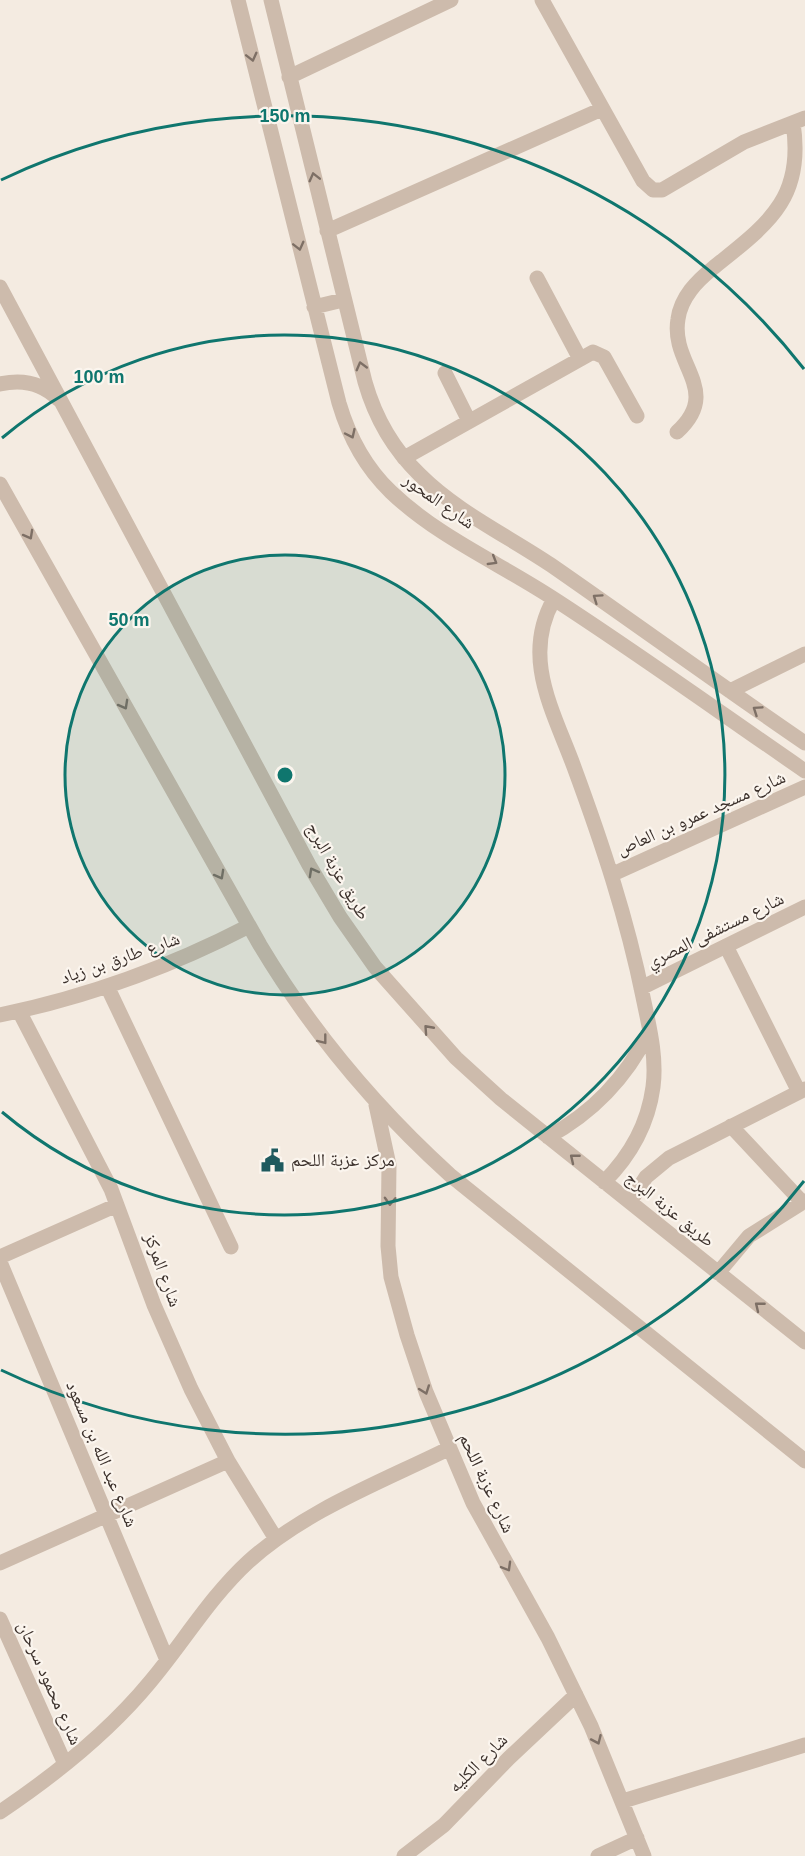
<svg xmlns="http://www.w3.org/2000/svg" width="805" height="1856" font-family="Helvetica,'Noto Naskh Arabic',sans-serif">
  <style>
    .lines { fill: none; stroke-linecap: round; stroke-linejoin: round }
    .minor { stroke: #cdbbac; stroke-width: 15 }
    .oneway { stroke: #7d6f65 }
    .ring { fill: none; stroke: #0f766e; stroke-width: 3 }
    .labels { text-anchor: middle; stroke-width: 4.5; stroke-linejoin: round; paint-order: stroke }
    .street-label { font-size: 18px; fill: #3b302b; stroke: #fbf5ee }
    .poi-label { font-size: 18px; fill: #3b302b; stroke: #fbf5ee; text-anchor: start }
    .centre { fill: #0f766e; stroke: #fbf5ee; stroke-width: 3 }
    .ring-label { font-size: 18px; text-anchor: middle; font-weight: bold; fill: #0f766e; stroke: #fbf5ee; stroke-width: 4.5; stroke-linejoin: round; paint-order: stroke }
  </style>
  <rect width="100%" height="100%" fill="#f4ebe1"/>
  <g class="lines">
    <path class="minor" d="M238,0l101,403c10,34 27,65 52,89 47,45 110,72 163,107 85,55 168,115 251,172
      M271,0l94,382c10,35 28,67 55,93 37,37 88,61 131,90 85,59 169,120 254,178
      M542,0l101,181 10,9h9l82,-48 61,-24
      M289,77l162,-77
      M327,231l275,-122
      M537,278l43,81
      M0,287l309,578 31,52 35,50 81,91 45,41 304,243
      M314,307l29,-7
      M445,373l24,48
      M0,384c22,-5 42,-1 58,15
      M677,432c46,-42 -7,-67 1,-113 3,-22 19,-38 35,-51 53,-43 92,-68 80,-145
      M404,458l189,-106 11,5 33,59
      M0,484l260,461c52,87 115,162 190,230l355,286
      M554,599c-33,58 -1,111 20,168 28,76 53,151 69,230 6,29 14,60 10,90 -5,37 -22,68 -49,95
      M730,691l75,-37
      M613,874l192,-87
      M726,946l73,146
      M107,986l124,261
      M641,988l164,-81
      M19,1011l92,178 43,116 37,84 37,72 48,78
      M0,1015c87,-18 170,-48 249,-89
      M376,1105l13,60 -1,81 3,31 16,58 19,57 47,111 75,135 43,88 53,130
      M731,1126l71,76
      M548,1137c46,-25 78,-59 101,-105
      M630,1202l16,-25 23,-19 136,-69
      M0,1257l117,-52
      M0,1262l167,398
      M718,1273l31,-37 56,-35
      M0,1563l228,-102
      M0,1619l65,145
      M623,1801l182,-56
      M0,1812c55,-37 108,-79 150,-130 33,-39 60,-85 98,-120 56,-51 133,-80 200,-113
      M404,1856l40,-31 65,-67 67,-63
      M598,1856l39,-18"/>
  </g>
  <defs><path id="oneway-chevron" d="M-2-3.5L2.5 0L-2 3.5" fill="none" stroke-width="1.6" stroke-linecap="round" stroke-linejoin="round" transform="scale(1.5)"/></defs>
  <g class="oneway">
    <use href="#oneway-chevron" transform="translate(252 57) rotate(76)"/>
    <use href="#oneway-chevron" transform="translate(314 177) rotate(-104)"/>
    <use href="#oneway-chevron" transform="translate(299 246) rotate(76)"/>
    <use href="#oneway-chevron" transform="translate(361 366) rotate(-105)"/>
    <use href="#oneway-chevron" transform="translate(351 434) rotate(65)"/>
    <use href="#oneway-chevron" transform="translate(29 535) rotate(61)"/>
    <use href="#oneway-chevron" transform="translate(493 561) rotate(31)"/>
    <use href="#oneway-chevron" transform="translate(597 598) rotate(-145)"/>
    <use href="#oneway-chevron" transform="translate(124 705) rotate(61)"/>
    <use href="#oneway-chevron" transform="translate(757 710) rotate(-146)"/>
    <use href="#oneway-chevron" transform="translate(313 872) rotate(-119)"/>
    <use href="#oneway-chevron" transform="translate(220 875) rotate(61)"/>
    <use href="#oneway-chevron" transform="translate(428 1029) rotate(-132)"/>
    <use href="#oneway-chevron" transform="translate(323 1040) rotate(52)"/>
    <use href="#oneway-chevron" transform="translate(574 1158) rotate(-141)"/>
    <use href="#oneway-chevron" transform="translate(390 1201) rotate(92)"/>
    <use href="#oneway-chevron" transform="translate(759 1306) rotate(-141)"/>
    <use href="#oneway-chevron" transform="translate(425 1390) rotate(70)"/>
    <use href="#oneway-chevron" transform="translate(507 1567) rotate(60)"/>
    <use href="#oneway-chevron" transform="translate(597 1740) rotate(66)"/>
  </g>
  <circle cx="285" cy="775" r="220" fill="#0f766e" fill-opacity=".12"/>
  <g class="ring">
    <circle cx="285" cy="775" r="220"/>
    <path d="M2 438A440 440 0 1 1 2 1112"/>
    <path d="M804 1181A659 659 0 0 1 1 1370M1 180A659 659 0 0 1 804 369"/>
  </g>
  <defs>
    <symbol id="civic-bare" viewBox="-9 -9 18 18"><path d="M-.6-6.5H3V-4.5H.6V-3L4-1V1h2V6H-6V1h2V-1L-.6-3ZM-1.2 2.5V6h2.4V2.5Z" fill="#1f5a5e" stroke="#fbf5ee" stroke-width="2.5" paint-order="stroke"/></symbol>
  </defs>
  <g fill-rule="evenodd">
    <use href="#civic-bare" x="256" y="1144" width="33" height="33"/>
  </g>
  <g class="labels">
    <g class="street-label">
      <text transform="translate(439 501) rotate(35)" y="6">شارع المحور</text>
      <text transform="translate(701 813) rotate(-24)" y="6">شارع مسجد عمرو بن العاص</text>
      <text transform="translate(338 871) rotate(60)" y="6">طريق عزبة البرج</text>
      <text transform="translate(715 930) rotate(-26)" y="6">شارع مستشفى المصري</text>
      <text transform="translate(120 958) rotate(-19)" y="6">شارع طارق بن زياد</text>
      <text transform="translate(670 1209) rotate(39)" y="6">طريق عزبة البرج</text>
      <text transform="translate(163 1270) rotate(70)" y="6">شارع المركز</text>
      <text transform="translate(102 1454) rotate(67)" y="6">شارع عبد الله بن مسعود</text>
      <text transform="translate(487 1483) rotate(65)" y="6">شارع عزبة اللحم</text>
      <text transform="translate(50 1683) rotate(66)" y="6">شارع محمود سرحان</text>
      <text transform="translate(478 1763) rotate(-45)" y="6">شارع الكليه</text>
    </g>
    <g class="poi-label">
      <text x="291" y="1166">مركز عزبة اللحم</text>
    </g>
  </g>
  <circle cx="285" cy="775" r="9" class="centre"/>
  <g class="ring-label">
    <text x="285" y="122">150 m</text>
    <text x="99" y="383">100 m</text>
    <text x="129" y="626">50 m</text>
  </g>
</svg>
